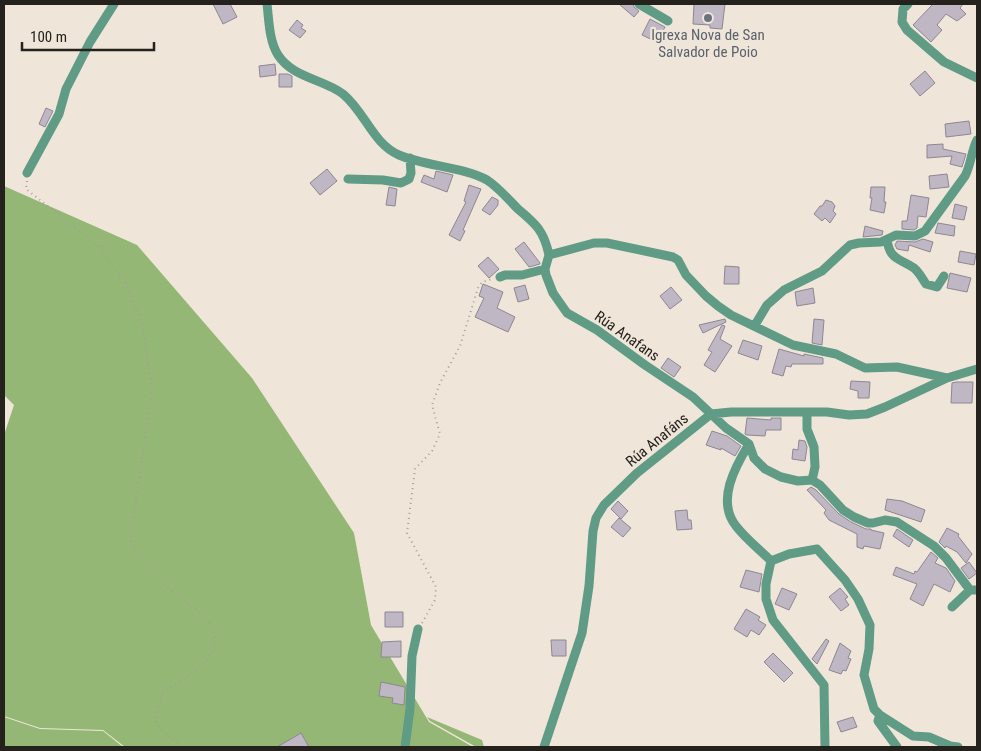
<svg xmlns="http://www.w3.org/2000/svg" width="981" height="751" font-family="'Roboto Condensed',sans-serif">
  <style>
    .forest { fill: #95b775 }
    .building { fill: #bfb7c4; stroke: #8e8693 }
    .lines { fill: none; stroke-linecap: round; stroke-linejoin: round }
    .path { stroke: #a59e95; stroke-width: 2; stroke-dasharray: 1 4; stroke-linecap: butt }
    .minor { stroke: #5f9b85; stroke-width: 9 }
    .worship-dot { fill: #6b7280; stroke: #efe6d9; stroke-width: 2 }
    .labels { text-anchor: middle; stroke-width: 4.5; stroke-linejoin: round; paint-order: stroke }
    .worship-label { font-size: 15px; fill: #5b616d; stroke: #efe6d9 }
    .street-label { font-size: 15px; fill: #25211d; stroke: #efe6d9 }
  </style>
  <rect width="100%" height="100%" fill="#efe6d9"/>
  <path class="forest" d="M4,186l133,59 115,133 102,155 17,92 58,97 44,25h-348l-22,-17 -63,-2 -36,-12v-281l10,-30 -10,-10z
    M4,717l36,12 63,2 20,16h-119z
    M427,717l55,23 2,7h-8l-46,-26z"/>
  <path class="building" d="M213,4h17l7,13 -14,7z
    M619,4h14l1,3 5,4 -5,6z
    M694,4h31l-3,25 -12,-1v-3l-17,-1z
    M933,4h30l-3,4 6,6 -9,7 -11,-7 -9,11 5,5 -11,12 -18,-17z
    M650,19l15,8 -8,15 -15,-7z
    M297,20l6,5 -2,3 5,3 -6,7 -11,-8z
    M275,64l1,11 -16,2 -1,-11z
    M925,71l10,12 -15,13 -10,-12z
    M279,74h9l4,2v11h-13z
    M46,108l7,3 -8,16 -6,-3z
    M969,121l2,13 -25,3 -1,-13z
    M943,144v5l23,5 -4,13 -12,-3 2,-8 -25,2v-13z
    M327,169l10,12 -17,14 -10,-12z
    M436,171l17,4 -6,17 -26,-10 3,-7 10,4z
    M947,174l2,13 -19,2 -1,-13z
    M469,185l12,4 -18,41 2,1 -5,10 -11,-6 17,-33 -2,-1z
    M389,187l8,2 -2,17 -9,-1z
    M871,187h14l-1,15h2l-2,11 -14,-3 2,-12h-2z
    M911,195l18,3 -3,19 -8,-1 -1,12 -3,2 -12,-1v-8h5z
    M492,197l6,3v5l-8,10 -8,-5z
    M826,200l6,2 3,4 -2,5 3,3 -6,9 -5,-5 -3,3 -8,-7 6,-8h2z
    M955,204l12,3 -3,13 -12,-2z
    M938,223l17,3 -1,10 -19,-3z
    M865,226l18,5 -1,4 -19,2z
    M923,239l10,3 -3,10 -21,-7 -1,6 -11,-2 -2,-4 2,-4 18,1z
    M524,242l16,21v1l-11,3 -14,-18z
    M960,251l16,3 -2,11 -16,-3z
    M488,257l11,12 -10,9 -11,-12z
    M725,266l14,1v17h-15z
    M950,273l21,5 -4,14 -20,-4z
    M483,284l20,8 -6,16 18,9 -7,15 -33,-15 9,-19 -5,-2z
    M525,285l4,14 -11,3 -4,-14z
    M671,287l11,13 -12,9 -10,-13z
    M813,288l2,15 -18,3 -2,-14z
    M725,319l1,3 -23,11 -4,-8z
    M814,319l10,1 -2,25 -10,-2z
    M722,325l3,1 -5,13 12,7 -17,26 -11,-7 8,-13 -4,-2z
    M743,340l19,6 -4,14 -20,-7z
    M779,349l25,7v-2l19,4v6h-31l-1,3 -5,-1 -3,10 -11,-3z
    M668,358l13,9 -7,10 -13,-9z
    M851,381l19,1 -1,16h-11v-7l-8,-2z
    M956,382h17l-1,21h-21l1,-20z
    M747,418l24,2v-2h10v12h-15l-1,6 -18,-1 -2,-1z
    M712,431l15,5 14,10 -6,10 -14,-8v2l-15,-5z
    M799,440l6,1 2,6 -2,14 -13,-2 1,-10 5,1z
    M811,487l5,3 23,24 12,8 15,7h5v1l13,3 -4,16 -16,-3 -1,3 -6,-2v-13l-28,-14 -5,-7 2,-3 -19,-20z
    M887,499l15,2 23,9 -4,12 -36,-12z
    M618,501l10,10 -7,8 -10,-10z
    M687,510l1,10h3l1,9 -15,1 -2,-19z
    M619,518l12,10 -8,9 -12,-10z
    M947,528l12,6 -1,2 14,18 -6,9 -9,-11 -11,-6 -1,2 -6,-6z
    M897,529l16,11 -4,7 -16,-11z
    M931,552l7,6 -3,5 11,5 9,13 -5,11 -16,-8 -11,22 -13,-7 7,-15 -24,-9 3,-8 18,7 1,-3 2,1z
    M969,562l8,11 -8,6 -8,-11z
    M746,570l16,4 -3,18 -19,-5z
    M782,588l15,6 -8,16 -14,-6z
    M840,588l8,9 -3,2 4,6 -8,6 -12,-14z
    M746,609l14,8 -2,3 8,5 -7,10 -8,-5 -4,7 -13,-8z
    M385,612h18v15h-18z
    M826,639l3,2 -12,23 -5,-5z
    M551,640h15v16h-14z
    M401,641v16h-20l1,-15z
    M840,643l11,8 -3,7 3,1 -5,12 -3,-1 -2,4 -12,-4z
    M773,653l20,20 -9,9 -20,-20z
    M381,682l24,5 -1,18 -12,-2 1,-5 -14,-2z
    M853,717l4,10 -16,5 -4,-10z
    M301,733l8,14h-32z"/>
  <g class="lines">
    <path class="path" d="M27,181l-1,8 70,55 30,39 16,40 10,67 -22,150 12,21 20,22 46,36 8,20 -4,14 -12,14 -37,26 -5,15 -2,14 5,8 22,17
      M422,623l13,-23 1,-13 -29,-54 8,-64 17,-18 8,-17 -8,-29 8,-22 20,-37 18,-58 4,-6 10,-3"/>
    <path class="minor" d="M267,4c2,16 2,37 11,51 15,23 45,24 65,39 22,18 30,50 56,61 26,11 65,12 88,25 11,7 22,20 31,29 18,15 26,22 31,46
      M639,4l29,17
      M908,4l-5,5 -1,13 5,8 37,32 33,16
      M27,173l32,-59 7,-25 24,-47 24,-38
      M348,179l35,1 18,3 8,-4 2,-6 -1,-15
      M887,240c3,20 12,18 27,28 5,4 8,10 12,16l11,3 7,-11
      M549,255l-4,14 1,6 7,18 14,20 30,17 48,35 48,32 33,31 23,16 5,14 11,11 16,8 17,4 14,-1 8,5 23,25 11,7 14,6h5l12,-3 12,2 37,24 12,12 24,32
      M549,255l45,-12h13l66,14 5,3 8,15 20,21 12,10 13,9 62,30 43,9 29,14 32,-1 50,11
      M500,277l5,-2h17l23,-6
      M755,325l12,-20 17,-15 38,-19 28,-26 9,-2 22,-1 15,-7 19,1 10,-5 40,-55c6,-11 6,-24 12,-36
      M807,412v17l7,18 1,20 -3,13
      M749,444c-14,23 -33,57 -13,82 9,12 24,24 35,35
      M771,561l18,-7 28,-5 28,31 13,19 12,26 -1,24 -5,26 10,34 6,6 33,21 16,1 21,9 8,1
      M771,561l-5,23v15l7,21 51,65 1,62
      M952,607l18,-17h7
      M880,715l-2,6 19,26
      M405,747l5,-38 2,-53 6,-27
      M544,747l38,-114 7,-47 4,-55 3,-13 8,-13 33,-32 74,-59 20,-2h96l22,3 18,-1 18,-7 62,-29 30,-9"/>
  </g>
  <circle class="worship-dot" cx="708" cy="18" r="5"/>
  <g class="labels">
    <g class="worship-label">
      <text x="708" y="40">Igrexa Nova de San<tspan x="708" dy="17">Salvador de Poio</tspan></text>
    </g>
    <g class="street-label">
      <text transform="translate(627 336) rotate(35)" y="5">Rúa Anafans</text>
      <text transform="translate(657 440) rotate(-39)" y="5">Rúa Anafáns</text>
    </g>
  </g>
  <rect width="981" height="751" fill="none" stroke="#25211d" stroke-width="10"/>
  <path d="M22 42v8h132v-8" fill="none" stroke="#25211d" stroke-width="2.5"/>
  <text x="30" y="42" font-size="15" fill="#25211d" stroke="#efe6d9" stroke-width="4" paint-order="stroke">100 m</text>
</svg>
